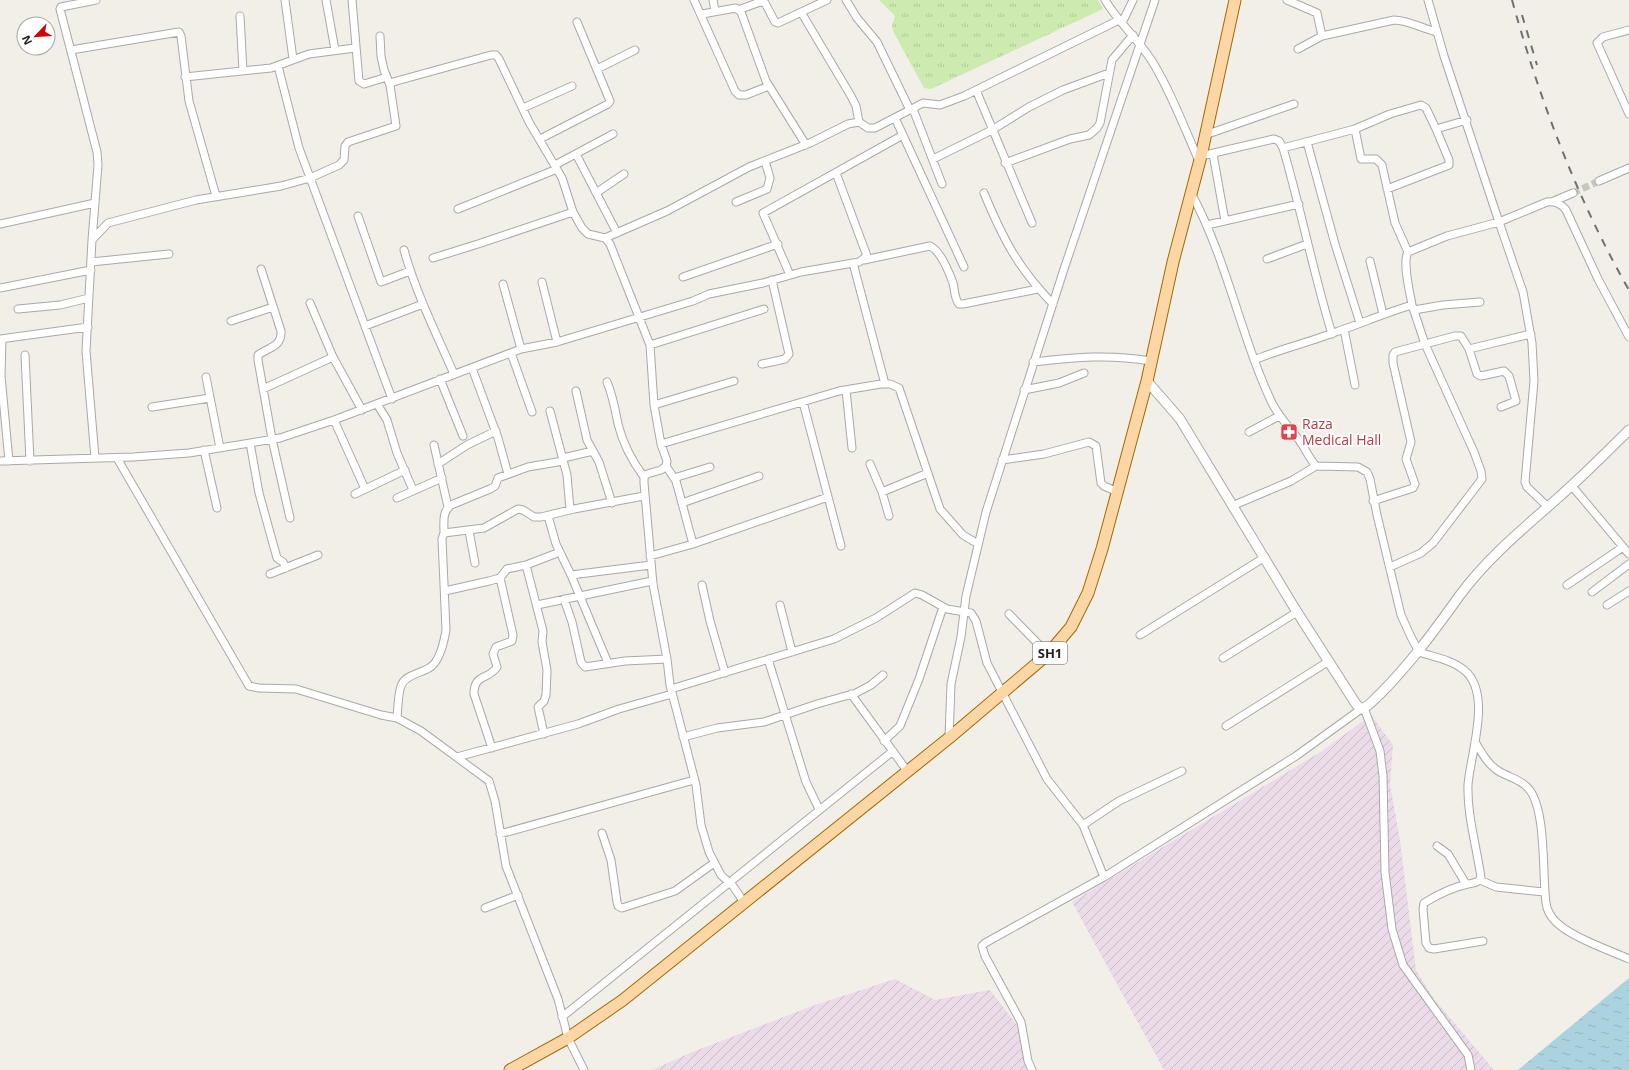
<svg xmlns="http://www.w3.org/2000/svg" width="1629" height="1070" font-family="'Open Sans',sans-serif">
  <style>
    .industrial { fill: url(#industrial-furrows) }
    .grass { fill: url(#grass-tufts) }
    .water { fill: url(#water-ripples) }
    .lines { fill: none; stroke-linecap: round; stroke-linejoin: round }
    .minor-tunnel { stroke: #c8c6c1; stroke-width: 7; stroke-dasharray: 7 3.5; stroke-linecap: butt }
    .minor-casing { stroke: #a9a9a9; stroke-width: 9 }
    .tertiary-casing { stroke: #a9a9a9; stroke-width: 11 }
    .primary-casing { stroke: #a06b00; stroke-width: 13 }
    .minor { stroke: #fff; stroke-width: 7 }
    .tertiary { stroke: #fff; stroke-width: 9 }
    .primary { stroke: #fcd6a4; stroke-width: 11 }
    .rail { stroke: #707070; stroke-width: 2; stroke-dasharray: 8 8; stroke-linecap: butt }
    .labels { text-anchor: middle; stroke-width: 4; stroke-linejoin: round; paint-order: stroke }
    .shield { fill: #fff; stroke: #646464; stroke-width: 1 }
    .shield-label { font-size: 13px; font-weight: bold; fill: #222 }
    .health-label { font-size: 14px; fill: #be3a42; stroke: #fff; text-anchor: start }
  </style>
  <defs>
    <pattern id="industrial-furrows" width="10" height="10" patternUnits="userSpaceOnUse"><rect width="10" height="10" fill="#ebdbe8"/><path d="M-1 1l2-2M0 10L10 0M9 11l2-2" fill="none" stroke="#c9bcc7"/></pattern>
    <pattern id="grass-tufts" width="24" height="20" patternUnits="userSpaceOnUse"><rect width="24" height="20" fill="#cdebb0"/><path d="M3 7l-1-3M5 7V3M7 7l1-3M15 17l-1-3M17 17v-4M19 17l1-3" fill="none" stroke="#b0c997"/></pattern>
    <pattern id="water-ripples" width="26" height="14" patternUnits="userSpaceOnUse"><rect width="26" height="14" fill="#aad3df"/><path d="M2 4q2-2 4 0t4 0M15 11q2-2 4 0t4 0" fill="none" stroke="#92b5bf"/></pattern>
  </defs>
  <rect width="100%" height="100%" fill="#f2efe9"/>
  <path class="industrial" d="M1371,715l22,30 -3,39 10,56 16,130 18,29 60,71h-330l-92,-168 250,-151z
    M895,979l40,21 55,-10 33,43 11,37h-382l38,-17 125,-48z"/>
  <path class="grass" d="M879,0h219l5,9 -172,80 -7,-1 -30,-55 -2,-7 3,-10z"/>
  <path class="water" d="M1629,978v92h-111z"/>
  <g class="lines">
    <path class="minor-tunnel" d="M1573,193l26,-12"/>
    <defs>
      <path id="minor" d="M285,0l8,59
        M326,0l9,50
        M352,0l7,81 5,3 23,-7
        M694,0l41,91 4,4h7l23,-9
        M713,0l2,11
        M846,0l11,18 20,24 33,68
        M1105,0c13,22 33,39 47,61 19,31 32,66 47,100
        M1287,0l30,13 5,23
        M738,10l22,-8 5,1 10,19 3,1 49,-23
        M801,12l50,84 5,10 3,16
        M702,14l34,-6 5,4 25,69 40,64
        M240,16l3,55
        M1122,23l11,-23
        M1629,30l-26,7 -6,6 32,71
        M1298,49l24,-13 72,-16c14,0 29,9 43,12
        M71,50l108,-18 2,4 8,65 27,95
        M278,66l21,82 93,251
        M597,69l38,-19
        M185,77l86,-9 38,-14 46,-6
        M390,85l3,-3 98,-27h5l3,4 30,63 33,56 11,34 9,16 6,6 17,4 5,6 40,101 4,60 7,39 6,17 -1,5 -5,4 -14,4 -3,3v6l9,101 14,75 3,26 26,100 5,40 8,27 12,23 12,11 12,18
        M976,90l56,133
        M523,108l49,-22
        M913,109l29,75
        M895,118l69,149
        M1355,129l6,30h15l6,6 13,58 13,29
        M1205,135l89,-31
        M540,139l68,-35 2,-3 -33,-79
        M1307,142l28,102 25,79
        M576,154l41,79
        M1213,154l12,67
        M1201,156l73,-17 5,2 4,7
        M933,159l59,-29 37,-23 34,-17 46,-17
        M1005,163l65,-24 19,-4 8,-7 3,-5 12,-63 21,-25
        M555,165l58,-31
        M1599,181l30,-13
        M1387,189l62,-24v-5l-13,-31
        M596,193l28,-19
        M984,193c19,46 34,75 69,111
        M1191,193c36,66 49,142 81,210 7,14 18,25 27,37 6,8 10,18 17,26l42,1 9,5 3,7 7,36 24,100 10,22 8,15c15,5 33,8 45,18 29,23 6,85 4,115 -1,31 9,63 13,93 -3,5 -8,5 -13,6 -15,3 -31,11 -44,19l-1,6 3,34 3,5 5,1 49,-8
        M1554,201l19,-8
        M736,202l31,-13 3,-11 -5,-17
        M458,209l99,-40
        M358,216l23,66 29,-11
        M0,224l95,-21
        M1207,225l92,-21
        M605,238l62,-27 82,-44 61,-24 38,-19 11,-2 9,6h7l48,-25 17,2 24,-9 155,-76
        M92,240l6,-75 -1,-13 -37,-143 1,-2 35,-7
        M404,250c12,43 32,83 50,124
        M433,258l45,-14 95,-32
        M1267,259l40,-15
        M864,260l66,-14c11,5 19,26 23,37 2,7 1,15 6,21h4l75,-15
        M1370,261l13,53
        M91,262l78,-8
        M853,263l32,121
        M261,269l20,62c1,16 -12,16 -23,24v5l14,79 18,79
        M790,275l-27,-62 140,-78
        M683,277l95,-33
        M542,282l15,60
        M503,284l18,65
        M0,288l91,-18
        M310,303l23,54 29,53
        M18,309l42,-4 29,-7
        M1414,310l29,-5 37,-3
        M231,321l42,-14
        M365,326l58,-22
        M1344,329l11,56
        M1332,334c-19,-62 -31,-125 -49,-186l72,-19 35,-15 31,-9 5,3 10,21 31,-9
        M0,339l88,-12
        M2,339l-1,37 8,85
        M650,345l114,-36
        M1469,349l8,25 4,2 23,-5 5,5 7,25 -15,6
        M511,353l21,59
        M25,355l5,106
        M1254,360c26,-11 53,-17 79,-27 27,-9 52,-20 79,-28 -2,-13 -10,-42 -4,-53l39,-16 52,-14 -55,-166 -16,-56
        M1033,362c44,-5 75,-8 118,-1
        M762,364l23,-5 4,-5 -17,-74
        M472,368l26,70 10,36
        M206,377l14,71
        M440,379l23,57
        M607,382c6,14 8,27 11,42 5,20 14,37 26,53
        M263,389l70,-32
        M846,390l6,58
        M1024,390l35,-7 25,-10
        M576,391l11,49 12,22 13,41
        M803,402l38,144
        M377,404l10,16 10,33 16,37
        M654,405l80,-24
        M152,407l58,-9
        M550,411l17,64 3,35
        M334,420l31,69
        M1249,432l30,-16
        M250,443l9,50 18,65 6,4 3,6
        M661,444l178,-53 42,-7h9l9,4 41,121 23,26 15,9
        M434,445l14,62
        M204,450l13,58
        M95,458l-9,-107 6,-111 16,-17 88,-23 85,-14 29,-8 29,-13 5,-5 1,-14 3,-4 48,-16 -6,-41 -6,-15 -3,-14 -1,-20
        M117,458l132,228 10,2 37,1 85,26 16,3 24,13 68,50 6,20 11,65 52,133 10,39 16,32
        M563,458l30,-7
        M1002,460l42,-6 45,-12 7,4 5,37 3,3 14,6
        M0,461l133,-4 56,-4 91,-15 54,-18 187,-71 36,-7 136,-41 16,-7 54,-11 38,-11 58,-10 8,-6 -31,-83
        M438,464l29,-19 29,-14
        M870,464l12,28 7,24
        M666,466l10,15 17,63
        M674,478l36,-11
        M1572,486l57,68
        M882,492l46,-19
        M355,494l50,-24
        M397,498l45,-20
        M1373,501l40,-13 2,-4 -9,-25 5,-17 -18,-79v-8l2,-3 60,-16h6l8,13 62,-15
        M682,503l77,-27
        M1232,506l59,-25 25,-15
        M1548,507l-21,-20 -2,-5 9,-101 -2,-38 -9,-51 -24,-70 48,-20c9,-1 14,2 19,8l32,69 31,58
        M548,516l8,28 15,31
        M469,531l6,32
        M444,533c0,-11 -2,-21 7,-28l39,-16 5,-3 3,-8 30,-11 35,-6
        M650,556l43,-12 135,-47
        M526,565l34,-13
        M1390,567l31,-14 12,-10 49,-64 -1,-8 -7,-19 -49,-108 -13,-39
        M270,574l48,-19
        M702,585l8,36 15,52
        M1567,585l56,-38
        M445,591l44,-10 11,-3 7,-9 19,-4 17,66 -1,11 5,28 -1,25 -2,6 -6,6 6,27
        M1592,592l37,-28
        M564,599l8,23 9,40 4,5 40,-6 42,-2
        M537,605l115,-24
        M780,605l12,47
        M1607,605l22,-14
        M1009,614l39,40
        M1140,635l125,-78
        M1223,658l74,-46
        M768,659l38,123 13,27
        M608,663l-37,-88 80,-10
        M671,689l163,-50 42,-21 39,-25 7,2 25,14 24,4 5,8 11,42 60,116 36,46 21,52
        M851,694l57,78
        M1364,708l16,43 3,25 2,96 7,57 11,36 65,90 3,15
        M397,718c1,-9 1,-28 5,-34 4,-9 19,-11 27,-16 11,-6 15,-26 17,-38l-4,-91 2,-6 40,-5 34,-19 5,1 11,7h7l33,-8 70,-13
        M1226,726l103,-65
        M683,737l34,-9 47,-6 53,-18 39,-11 15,-8 12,-10
        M949,738l2,-54 10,-47 5,-41 20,-84 78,-243 91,-269
        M884,741l16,-15 19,-47 24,-72
        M1475,742c7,11 13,23 25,30 9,5 19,7 27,15 20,19 15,88 19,116 1,8 4,13 10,19 15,15 53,28 73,37
        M492,748l-18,-54c0,-21 15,-14 23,-27l-4,-13 3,-7 16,-6 1,-6 -13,-57
        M457,757l121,-33 41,-15 53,-15
        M1083,825l36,-24 63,-30
        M602,833l9,27 6,42 1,4 4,2 53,-17 39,-28
        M500,834l194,-54
        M1437,846l11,8 18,30
        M1480,880l16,7 48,5
        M485,908l33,-13
        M562,1017l331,-266
        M1032,1070l-4,-9 -7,-39 -36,-66 -3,-10 3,-3 119,-66 192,-121 65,-47"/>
      <path id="tertiary" d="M1147,381l33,38 117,193 59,92 5,5c8,-2 13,-10 19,-15 30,-30 55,-64 80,-99 28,-38 64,-67 99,-98 24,-21 47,-44 70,-67"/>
      <path id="primary" d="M510,1070l58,-32 55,-38 326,-262 99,-84 23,-27 17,-34 14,-44 45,-168 26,-119 28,-106 34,-156"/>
    </defs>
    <use href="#minor" class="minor-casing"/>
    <use href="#tertiary" class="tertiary-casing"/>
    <use href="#primary" class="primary-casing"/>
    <use href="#minor" class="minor"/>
    <use href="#tertiary" class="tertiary"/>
    <use href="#primary" class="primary"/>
    <path class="rail" d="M1512,0c28,101 65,199 117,290
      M1522,15l15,50"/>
  </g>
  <defs>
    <symbol id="pharmacy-square" viewBox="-11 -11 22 22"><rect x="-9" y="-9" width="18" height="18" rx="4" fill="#e0444e" stroke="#fff"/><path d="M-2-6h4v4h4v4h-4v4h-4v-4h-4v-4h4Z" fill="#fff"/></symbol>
  </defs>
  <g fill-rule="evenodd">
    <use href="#pharmacy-square" x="1279" y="422" width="20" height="20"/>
  </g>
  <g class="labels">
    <rect class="shield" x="1033" y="642" width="34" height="22" rx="3"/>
    <g class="shield-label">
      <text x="1050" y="658">SH1</text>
    </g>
    <g class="health-label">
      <text x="1302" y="429">Raza<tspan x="1302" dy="16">Medical Hall</tspan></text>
    </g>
  </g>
  <g transform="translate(36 36) rotate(245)"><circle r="19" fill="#ffffff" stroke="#a7a7a7"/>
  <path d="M0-3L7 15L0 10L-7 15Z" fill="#d40000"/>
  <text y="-6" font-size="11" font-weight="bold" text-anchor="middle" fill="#222222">N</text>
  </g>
</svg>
